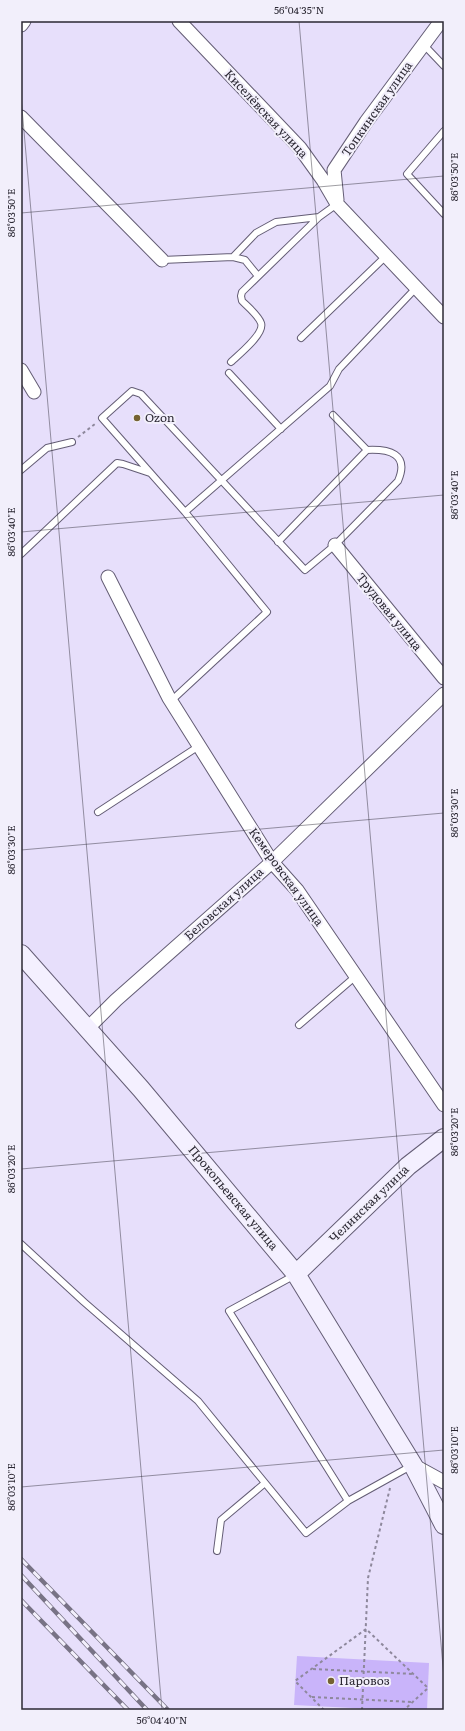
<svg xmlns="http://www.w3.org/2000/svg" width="465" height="1731" font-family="Literata,serif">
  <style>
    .green { fill: #c9b4fa }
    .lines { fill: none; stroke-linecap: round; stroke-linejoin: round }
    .lane-casing { stroke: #645d75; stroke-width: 8 }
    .street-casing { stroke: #645d75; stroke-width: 15 }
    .secondary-casing { stroke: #645d75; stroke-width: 20 }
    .path { stroke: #8e889c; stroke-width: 2; stroke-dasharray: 3 3; stroke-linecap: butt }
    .lane { stroke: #fff; stroke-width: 6 }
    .street { stroke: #fff; stroke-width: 13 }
    .secondary { stroke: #f4f0ff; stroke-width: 18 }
    .rail-casing { stroke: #787385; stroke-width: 4.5 }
    .rail { stroke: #f2effb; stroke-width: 3; stroke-dasharray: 9; stroke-linecap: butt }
    .ticks { fill: none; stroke: #2b2833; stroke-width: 1; stroke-opacity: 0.45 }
    .poi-dot { fill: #756231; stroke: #f2effb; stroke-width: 1.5 }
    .labels { text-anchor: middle; stroke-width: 4; stroke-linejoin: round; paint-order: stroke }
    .street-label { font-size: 12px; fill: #2b2833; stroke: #f2effb }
    .poi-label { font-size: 12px; fill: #2b2833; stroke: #f2effb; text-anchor: start }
    .neatline { fill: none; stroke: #2b2833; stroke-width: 1.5 }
    .ticks-label { font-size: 10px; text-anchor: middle; fill: #2b2833 }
  </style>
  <rect width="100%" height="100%" fill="#e7dffb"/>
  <path class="green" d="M297,1656l132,7 -2,47h-35l-98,-5z"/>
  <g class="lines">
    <defs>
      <path id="lane" d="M424,45l20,21
        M444,131l-37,43 37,40
        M233,257l23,-24 20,-11 43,-5
        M162,260l71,-3 12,3 13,16
        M301,338l85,-82
        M231,362c7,-7 34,-28 30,-39 -3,-8 -13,-16 -19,-22l-1,-5 1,-4 77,-75 18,-13
        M229,373l52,56
        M21,470l26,-22 25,-6
        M185,512l145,-126 9,-17 77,-81
        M278,542l89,-92 -34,-35
        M21,554l96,-91 6,1 27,9
        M171,701l96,-89 -82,-100 -83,-94 30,-27 9,3 164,176 30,-25 63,-64c12,-28 -10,-32 -31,-31
        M98,812l101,-66
        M299,1025l57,-49
        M21,1244l63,58 114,99 108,132 42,-32 63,-35
        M295,1275l-66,36 119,190
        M217,1551l4,-31 44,-37"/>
      <path id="street" d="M179,21l121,127 23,32 14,24 107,113
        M21,25l3,-4
        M21,117l141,143
        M337,200l-3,-30 32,-48 75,-101
        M21,370l13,22
        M335,545l109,133
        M108,577l61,121 103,164 25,28 147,215
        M87,1029l29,-29 156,-138 172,-168
        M413,1465l31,17"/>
      <path id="secondary" d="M21,954l120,135 155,185 117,191 31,60
        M296,1274l112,-108 36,-28"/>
    </defs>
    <use href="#lane" class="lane-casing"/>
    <use href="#street" class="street-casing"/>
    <use href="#secondary" class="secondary-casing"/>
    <path class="path" d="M78,437l17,-13
      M313,1669l101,5
      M312,1697l100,5
      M324,1710l-29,-29 71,-52 62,59 -24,22
      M362,1710l6,-132 22,-90"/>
    <use href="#lane" class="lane"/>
    <use href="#street" class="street"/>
    <use href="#secondary" class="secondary"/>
    <defs>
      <path id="rail" d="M21,1559l147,151
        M21,1575l126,135
        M21,1600l107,110"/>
    </defs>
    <use href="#rail" class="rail-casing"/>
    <use href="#rail" class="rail"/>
  </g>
  <path class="ticks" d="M299,21l145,1657M21,97l141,1613M21,213l423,-37M21,532l423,-37M21,850l423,-37M21,1169l423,-37M21,1487l423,-37"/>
  <g class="poi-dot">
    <circle cx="137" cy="418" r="4"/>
    <circle cx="331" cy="1681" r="4"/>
  </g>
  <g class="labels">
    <g class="street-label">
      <text transform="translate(377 109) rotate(-55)" y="4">Топкинская улица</text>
      <text transform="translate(266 114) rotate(47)" y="4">Киселёвская улица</text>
      <text transform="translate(389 612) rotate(51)" y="4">Трудовая улица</text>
      <text transform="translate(286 877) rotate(54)" y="4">Кемеровская улица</text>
      <text transform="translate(224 904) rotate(-42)" y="4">Беловская улица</text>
      <text transform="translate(233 1198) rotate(50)" y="4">Прокопьевская улица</text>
      <text transform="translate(369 1204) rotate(-44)" y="4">Челинская улица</text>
    </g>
    <g class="poi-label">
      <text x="145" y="422">Ozon</text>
      <text x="339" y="1685">Паровоз</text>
    </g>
  </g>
  <rect width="465" height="1731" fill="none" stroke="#f2effb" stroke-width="44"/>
  <rect x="22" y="22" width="421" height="1687" class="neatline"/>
  <g class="ticks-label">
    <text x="299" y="14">56°04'35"N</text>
    <text transform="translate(454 177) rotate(-90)" y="4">86°03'50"E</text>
    <text transform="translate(11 213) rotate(-90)" y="4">86°03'50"E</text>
    <text transform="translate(454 495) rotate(-90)" y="4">86°03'40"E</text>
    <text transform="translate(11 532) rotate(-90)" y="4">86°03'40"E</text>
    <text transform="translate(454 813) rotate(-90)" y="4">86°03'30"E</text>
    <text transform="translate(11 850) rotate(-90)" y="4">86°03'30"E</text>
    <text transform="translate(454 1132) rotate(-90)" y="4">86°03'20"E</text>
    <text transform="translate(11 1169) rotate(-90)" y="4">86°03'20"E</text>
    <text transform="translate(454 1450) rotate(-90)" y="4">86°03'10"E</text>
    <text transform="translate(11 1487) rotate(-90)" y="4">86°03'10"E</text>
    <text x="162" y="1724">56°04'40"N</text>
  </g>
</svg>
